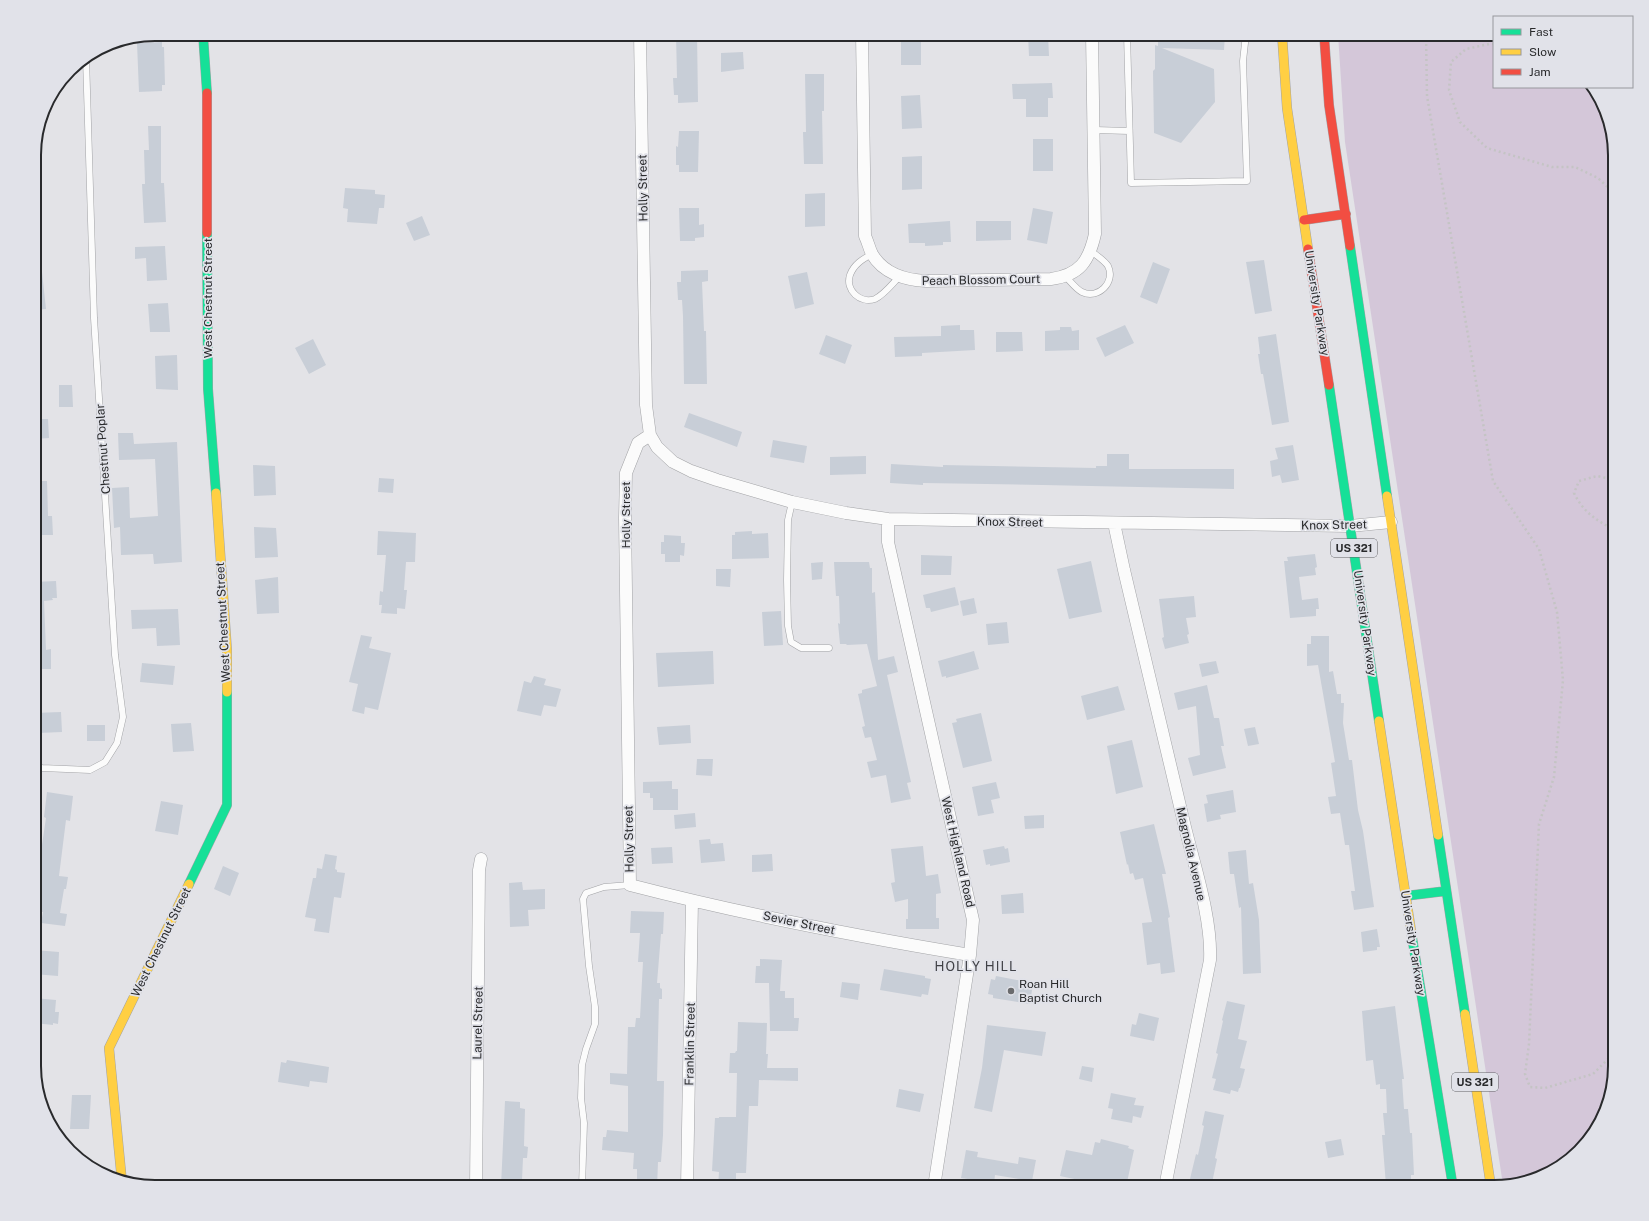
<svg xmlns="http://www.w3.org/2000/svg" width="1649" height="1221" font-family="'Public Sans',sans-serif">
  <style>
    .green { fill: #d4c7d9 }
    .building { fill: #c8ced7 }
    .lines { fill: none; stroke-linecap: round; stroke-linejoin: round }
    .lane-casing { stroke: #a2a3a6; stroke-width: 7 }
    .street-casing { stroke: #a2a3a6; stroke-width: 13 }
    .fast-casing { stroke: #a2a3a6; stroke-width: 10 }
    .slow-casing { stroke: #a2a3a6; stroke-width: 10 }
    .jam-casing { stroke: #a2a3a6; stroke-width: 10 }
    .path { stroke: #c4c4c4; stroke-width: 2.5; stroke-dasharray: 2 3; stroke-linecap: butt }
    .lane { stroke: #fbfbfb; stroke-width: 6 }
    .street { stroke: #fbfbfb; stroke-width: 12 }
    .fast { stroke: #16e098; stroke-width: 9 }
    .slow { stroke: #ffcf43; stroke-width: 9 }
    .jam { stroke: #f24e42; stroke-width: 9 }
    .poi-dot { fill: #6a6b6d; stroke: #e1e2e9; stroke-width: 1.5 }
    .labels { text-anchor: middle; stroke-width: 3.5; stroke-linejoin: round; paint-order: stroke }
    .shield { fill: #e1e2e9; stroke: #606165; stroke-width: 1 }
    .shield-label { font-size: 11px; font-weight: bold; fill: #292a2c }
    .street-label { font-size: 12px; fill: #292a2c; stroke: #e1e2e9 }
    .poi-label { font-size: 12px; fill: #292a2c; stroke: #e1e2e9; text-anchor: start }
    .neighbourhood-label { font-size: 13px; letter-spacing: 1px; fill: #404146; stroke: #e1e2e9 }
    .rim { fill: none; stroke: #292a2c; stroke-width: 2 }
  </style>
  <rect width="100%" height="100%" fill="#e3e3e7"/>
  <path class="green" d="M1338,34h156v53h97l12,15 12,53v911l-6,39 -19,35 -43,35 -44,10 -158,-1043z"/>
  <path class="building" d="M676,34h21l1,68 -20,1v-8h-4l-1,-17h4z
    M1028,34h20l1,22h-20z
    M1158,34h67l-1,16 -62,-2 52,21 1,33 -34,41 -27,-10 -1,-62 2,-2v-24l3,1z
    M921,38v27h-20v-26z
    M162,42v5h2l1,38h-3v6l-23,1 -2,-49z
    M743,52l1,17 -23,3v-19z
    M805,74h19v37h-2l1,53h-19l-1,-32h3z
    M1052,83l1,15h-5v19h-22v-18h-13l-1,-15z
    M920,95l2,33 -20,1 -1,-33z
    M148,126h13v57h3l2,39 -22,1 -2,-39h3l-1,-34h5z
    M679,131h20l-1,41h-19v-7h-3v-19l2,1z
    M1033,139h20v32h-20z
    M922,156v33l-20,1v-33z
    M345,188l30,2v4l10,1 -1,13h-5l-2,16 -30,-2 1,-13 -5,-1z
    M825,193v33l-20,1v-33z
    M679,208h20v17l5,-1v13l-9,1v3h-15z
    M1033,208l20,4 -6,32 -20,-4z
    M422,216l8,19 -16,6 -8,-18z
    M950,221l1,21h-8v3l-18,1v-3h-16l-1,-19z
    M976,221h35v19l-35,1z
    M165,246l2,34 -20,1 -1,-23 -11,1v-12z
    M1264,260l8,51 -17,3 -9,-52z
    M1153,262l17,7 -13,35 -17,-7z
    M708,270v11l-6,1 2,49h2l1,53h-23l-1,-68 -1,-16h-4l-1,-18h4v-11z
    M34,272h8l4,37 -12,1z
    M807,272l7,32 -19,5 -7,-33z
    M168,303l2,29h-20l-2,-28z
    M960,325v5h14l1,20 -53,3v3l-27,1 -1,-20 47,-1v-10z
    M1125,325l9,18 -29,14 -9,-19z
    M1060,327h11l1,4 7,-1v20l-34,1v-20l15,-1z
    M996,332h26l1,19 -27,1z
    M1276,334l13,88 -17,3 -9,-51h-2l-3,-20h2l-2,-17z
    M826,335l26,10 -7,19 -26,-10z
    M313,339l13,26 -17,9 -14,-26z
    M177,355l1,35 -22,-1 -1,-33z
    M59,385h13l1,22h-14z
    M689,413l53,19 -5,15 -53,-20z
    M34,419h14l1,19 -15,1z
    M118,433h15l1,11 43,-2 5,120 -28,2 -1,-10 -32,1 -1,-28 -6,1 -2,-40 17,-1 1,31 28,-2 -3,-57 -36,1z
    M773,440l34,6 -3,17 -34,-6z
    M1293,445l6,35 -17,3 -2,-8 -8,2 -2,-16 8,-2 -3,-11z
    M1107,454h22v15h105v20l-191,-4 -120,-2v2l-33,-2 1,-19 52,3v-2l153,3v-2h11z
    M866,456v18l-36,1v-18z
    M253,465l22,1 1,29 -22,1z
    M379,478l15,1 -1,14 -15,-1z
    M34,481h13l1,35h4l1,19h-19z
    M254,527l22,1 2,29 -23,1z
    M378,531l38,2 -1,29h-9l-2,28h3l-2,19 -8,-1v6l-16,-1 1,-8h-3l1,-14 3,1 3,-37h-9z
    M752,531v3l16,-1 1,25 -37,1v-24h3v-3z
    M664,535l17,1v7h4l-1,13 -4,-1v7h-15v-8h-4v-12h3z
    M1315,554l2,13 -2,1 1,7 -17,2 3,23 16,-2 1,11h-3v7l-26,2 -6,-57h4l-1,-4z
    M921,555l31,1 -1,19h-30z
    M1091,561l11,51 -33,7 -12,-50z
    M823,562l-1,17 -10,1 -1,-17z
    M834,562h35l1,6h2v25l3,-1 3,68 16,-4 4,16 -11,3 24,107 -4,1 4,16 -20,4 -5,-28 -15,3 -4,-16 10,-2 -6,-23 -6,1 -3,-11 3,-1 -7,-32 4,-1v-3l15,-4 -10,-42 -20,1 -1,-1h-6l-2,-21 2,1 -1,-28h-3z
    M716,569h15l-1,18 -14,-1z
    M278,577l1,36 -22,1 -2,-34z
    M56,581l1,17h-5l1,2 -9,1 2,49 5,-1v20h-17v-87z
    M955,587l4,18 -28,7 -1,-4h-4l-3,-13z
    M1194,596l2,21 -10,1 3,16 -2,1 2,8 -24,6 -3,-11 2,-1 -5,-38z
    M974,598l3,15 -14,3 -3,-15z
    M178,609l2,36 -23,1 -1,-18 -24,1 -1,-19z
    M781,611l2,34 -19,1 -2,-34z
    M1007,622l2,21 -21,2 -2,-21z
    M361,635l11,2 -3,11 22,5 -13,57 -13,-3 -1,7 -12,-3 6,-27 -9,-2z
    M1311,636h18v36l4,-1 4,23h4v9h3l-1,20 6,37h3l6,50 5,21 11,76 -20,3 -3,-19h4l-6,-46h-4l-5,-32 -9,1 -3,-17 8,-1 -5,-33 4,-1 -17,-97 -11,1v-22h4z
    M713,651l1,33 -56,3 -2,-34z
    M974,651l5,18 -33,9v-2l-4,1 -4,-16z
    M1216,661l3,12 -17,4 -3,-13z
    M142,663l33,3 -2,19 -33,-3z
    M534,676l12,3 -2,6 17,4 -5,18 -12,-2 -3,11 -24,-5 7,-30 7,2z
    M1207,685l7,33h5l5,28h-3l5,22 -33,8 -5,-18 12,-3 -4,-49 -18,4 -4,-17z
    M1118,686l7,24 -38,10 -6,-24z
    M61,712l1,20 -24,1v-5h-4v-15z
    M981,713l11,48 -29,7 -11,-45 5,-1 -1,-3z
    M191,723l3,28 -21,1 -2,-28z
    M87,725h18v16h-18z
    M690,725l1,18 -32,2 -2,-18z
    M1255,727l4,17 -11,2 -4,-17z
    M1132,740l11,47 -27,7 -9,-48z
    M697,759h16l-1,17 -16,-1z
    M672,781v8h6v21h-25v-12h-3v-5h-7v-11z
    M996,782l4,16 -9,2 3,13 -16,3 -6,-29z
    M1233,790l3,22 -16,3 1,4 -14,3 -3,-18 4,-1 -2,-8z
    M47,792l26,4 -3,25 -4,-1 -7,56 9,1 -2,12h-2l-4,24 7,1 -2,12 -24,-3 2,-11h-4v-6l-5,-1 1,-14h2l5,-33h-2l6,-40 -2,-1z
    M161,801l22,4 -5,30 -23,-4z
    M695,813l1,14 -21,2 -1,-14z
    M1044,815v13l-19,1 -1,-13z
    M1154,824l12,50h-4l8,43 -2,1 7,54 -14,2 -1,-11 -13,2 -5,-42 10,-1 -9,-44 -8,2 -2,-7 -3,1 -2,-10 -1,1 -7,-33z
    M710,839l1,5 12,-1 2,18 -24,2 -2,-23z
    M923,846l3,30 12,-2 3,19 -5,1v24h3v11h-33v-10h2v-20l-13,3 -4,-19 4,-1 -4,-33z
    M1004,846l1,3 3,-1 2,14 -20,4v-2l-4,1 -3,-15z
    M672,847l1,16 -21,1 -1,-16z
    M1246,850l3,34 4,-1 6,37 2,53 -18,1 -2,-67 -2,1 -5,-34h-4l-2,-22z
    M325,854l12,2 -2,13 2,1v2l8,1 -4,25 -7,-1 -5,36 -15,-2 2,-12 -11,-2 8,-39h3l1,-10 5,1z
    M772,854l1,17 -21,1v-17z
    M223,866l16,7 -9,23 -16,-7z
    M522,882l1,8 22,-1v20l-17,1 1,16 -19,1 -1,-44z
    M1023,893l1,20 -22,1 -1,-19z
    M631,911l33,1 -1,22h-2l-4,49h3v5l2,1v10h-3l-2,82h7l-1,54 -2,27h-3l-1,25h-20v-18h-4l1,-16 -32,-3 1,-13h3l1,-7 21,2v-46l-18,-2v-11l17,1 1,-47h7l1,-9h4l3,-56h-5l2,-29h-10z
    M1377,929l3,18h-3v3l-14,2 -2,-20z
    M34,950l25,2 -1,24 -24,-2z
    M760,959l22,1 -2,31h5v7h9v20h5l-1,13h-28l-1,-48h-14l1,-17h4z
    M884,969l41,7v2l6,1 -3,16 -6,-1 -1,3 -41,-7z
    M996,976l37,7 -3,21 -37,-6v-3l-5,-1 3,-15 4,1z
    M842,982l18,2 -2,16 -18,-3z
    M34,998l22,2 -1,12h4l-1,12 -5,-1v2l-19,-2z
    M1227,1001l18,4 -7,34 9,2 -7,27 5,1 -5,19h-1l-1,4 -7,-2 -1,4 -17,-4 3,-11 -4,-1 6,-24 -2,-1 7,-32 -1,-1z
    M1395,1006l9,73h-2l2,30h4l2,24h2l2,42h-3v8l-25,2 -4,-50h3l-2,-22h4l-1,-24h-6v-5l-4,1 -3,-25 -7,1 -4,-50z
    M1139,1013l20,5 -5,23 -24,-5 2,-12 4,1z
    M738,1022l29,1 -1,31h2l-1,14h31v13l-39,-1 -1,26h-9l-3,67h-10v14h-18l1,-15 -7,-1 3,-53h4v-1h17l1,-44h-8l1,-20h5l1,-2h1z
    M987,1025l59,7 -4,24 -38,-6 -12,62 -18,-4 8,-40z
    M287,1060l42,7 -2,16 -17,-2 -1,6 -31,-5 3,-20 5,1z
    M1082,1066l12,2 -2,14 -13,-3z
    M899,1089l25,5 -4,18 -24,-5z
    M1111,1093l25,5 -2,7 10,1 -3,12 -8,-2 -1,7 -21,-4 2,-10 -5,-1z
    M72,1095h19l-2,34h-19z
    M505,1101l15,1v6l5,1 -1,37 4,1 -1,11h-4l-1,22h-6v6h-15z
    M1205,1111l19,4 -9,43 2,1 -5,24 -22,-4 6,-25 2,1 6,-29 -2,-1z
    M1101,1139l28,7 -1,2 6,2 -8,37h-38l1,-5 -29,-6 6,-26 26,5 3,-13 5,1z
    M1341,1139l3,16 -16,3 -3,-16z
    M966,1150l12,2 -1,5 41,7 1,-7 17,3 -4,21 -37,-6 -1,8 -33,-5z"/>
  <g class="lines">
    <defs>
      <path id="lane" d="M1127,34l4,149 116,-2 -4,-120 3,-27
        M1095,130l34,1
        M872,254c-9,5 -18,10 -22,21 -5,15 10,29 25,24 9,-4 18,-16 25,-23
        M1066,277c5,5 10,12 16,15 16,8 34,-10 26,-26 -4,-6 -11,-10 -17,-15
        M792,502l-4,18 -1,60 1,46 3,16 10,6h28
        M34,766l8,2 48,2 15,-8 12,-19 6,-26 -8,-62 -21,-337 -8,-260
        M582,1187l2,-64 -3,-25 1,-33 4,-16 9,-25v-17l-6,-41 -6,-67 3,-6 18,-6 26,-2"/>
      <path id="street" d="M640,34l6,371 4,30 7,12 16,15 18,9 26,9 75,22 54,11 42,6 462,7 41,-4
        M862,34l3,202c3,6 4,12 7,18 11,19 33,26 54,27l125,-2c29,-4 38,-18 44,-45l-3,-200
        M650,435l-12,8 -12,30 -1,45 5,367c112,29 225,51 340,70
        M888,519v23l85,378 -3,35 -36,232
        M1114,523l10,47c20,84 40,169 60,253 10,42 28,95 26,137l-45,227
        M476,1187l3,-317 2,-11
        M687,1187l5,-286"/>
      <path id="fast" d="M203,34l4,59
        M207,233l1,156 8,104
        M1350,246l37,250
        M1329,385l50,336
        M1438,835l27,179
        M189,884l38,-79v-113
        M1405,896l41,-5
        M1412,937l41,250"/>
      <path id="slow" d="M1282,34l5,74 21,141
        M216,493l11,157v42
        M1387,496l51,339
        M1379,721l33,216
        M1465,1014l26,173
        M122,1182l-13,-134 80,-164"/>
      <path id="jam" d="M1324,34l5,71 21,141
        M207,93v140
        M1304,220l42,-6
        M1308,249l21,136"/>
    </defs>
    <use href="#lane" class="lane-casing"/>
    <use href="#street" class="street-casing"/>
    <use href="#fast" class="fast-casing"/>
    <use href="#slow" class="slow-casing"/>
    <use href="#jam" class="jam-casing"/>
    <path class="path" d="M1426,34l1,62 66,385 46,68 18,63 6,68 -9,97 -15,47 -10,220 -4,30 5,13 15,1 48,-14 19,-19 3,-5
      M1494,44h-5l-23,5 -15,13 -2,28 11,32 27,26 65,19h23l23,11 17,16
      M1615,480l-18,-4 -18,5 -5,12c9,19 23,28 41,37"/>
    <use href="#lane" class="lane"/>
    <use href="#street" class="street"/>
    <use href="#fast" class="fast"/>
    <use href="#slow" class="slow"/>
    <use href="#jam" class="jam"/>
  </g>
  <circle class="poi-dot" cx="1011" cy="991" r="4"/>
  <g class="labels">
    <g class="shield">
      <rect x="1331" y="539" width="46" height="18" rx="3"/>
      <rect x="1452" y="1073" width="46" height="18" rx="3"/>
    </g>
    <g class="shield-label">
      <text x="1354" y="552">US 321</text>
      <text x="1475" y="1086">US 321</text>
    </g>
    <g class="street-label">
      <text transform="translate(643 188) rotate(-91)" y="4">Holly Street</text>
      <text transform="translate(981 280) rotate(-1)" y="4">Peach Blossom Court</text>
      <text transform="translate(208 298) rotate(-90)" y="4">West Chestnut Street</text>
      <text transform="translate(1317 303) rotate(81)" y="4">University Parkway</text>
      <text transform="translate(103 449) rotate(-94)" y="4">Chestnut Poplar</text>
      <text transform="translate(626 515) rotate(-90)" y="4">Holly Street</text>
      <text transform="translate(1010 522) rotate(1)" y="4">Knox Street</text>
      <text transform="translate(1334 525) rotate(-1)" y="4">Knox Street</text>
      <text transform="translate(223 622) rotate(-93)" y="4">West Chestnut Street</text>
      <text transform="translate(1365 623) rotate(82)" y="4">University Parkway</text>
      <text transform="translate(629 839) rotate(-91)" y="4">Holly Street</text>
      <text transform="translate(958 852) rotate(77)" y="4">West Highland Road</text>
      <text transform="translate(1191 854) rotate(77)" y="4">Magnolia Avenue</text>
      <text transform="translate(799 923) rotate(12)" y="4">Sevier Street</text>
      <text transform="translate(161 942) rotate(-64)" y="4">West Chestnut Street</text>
      <text transform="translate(1413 943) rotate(81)" y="4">University Parkway</text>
      <text transform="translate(478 1023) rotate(-89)" y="4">Laurel Street</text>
      <text transform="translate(690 1044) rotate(-89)" y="4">Franklin Street</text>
    </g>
    <g class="poi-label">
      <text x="1019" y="988">Roan Hill<tspan x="1019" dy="14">Baptist Church</tspan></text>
    </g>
    <g class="neighbourhood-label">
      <text x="976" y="971">HOLLY HILL</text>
    </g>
  </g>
  <path d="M0 0H1649V1221H0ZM155 41H1494A114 114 0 0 1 1608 155V1066A114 114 0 0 1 1494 1180H155A114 114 0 0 1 41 1066V155A114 114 0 0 1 155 41Z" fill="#e1e2e9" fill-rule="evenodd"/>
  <path class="rim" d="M155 41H1494A114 114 0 0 1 1608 155V1066A114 114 0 0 1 1494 1180H155A114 114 0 0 1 41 1066V155A114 114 0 0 1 155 41Z"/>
  <rect x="1493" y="16" width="140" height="72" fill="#e1e2e9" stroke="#97989d"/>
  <rect x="1501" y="29" width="20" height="6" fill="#16e098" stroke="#97989d"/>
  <text x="1529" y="36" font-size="12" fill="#292a2c">Fast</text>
  <rect x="1501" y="49" width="20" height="6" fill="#ffcf43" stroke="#97989d"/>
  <text x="1529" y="56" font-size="12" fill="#292a2c">Slow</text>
  <rect x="1501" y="69" width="20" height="6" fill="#f24e42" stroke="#97989d"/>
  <text x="1529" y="76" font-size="12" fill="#292a2c">Jam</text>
</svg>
